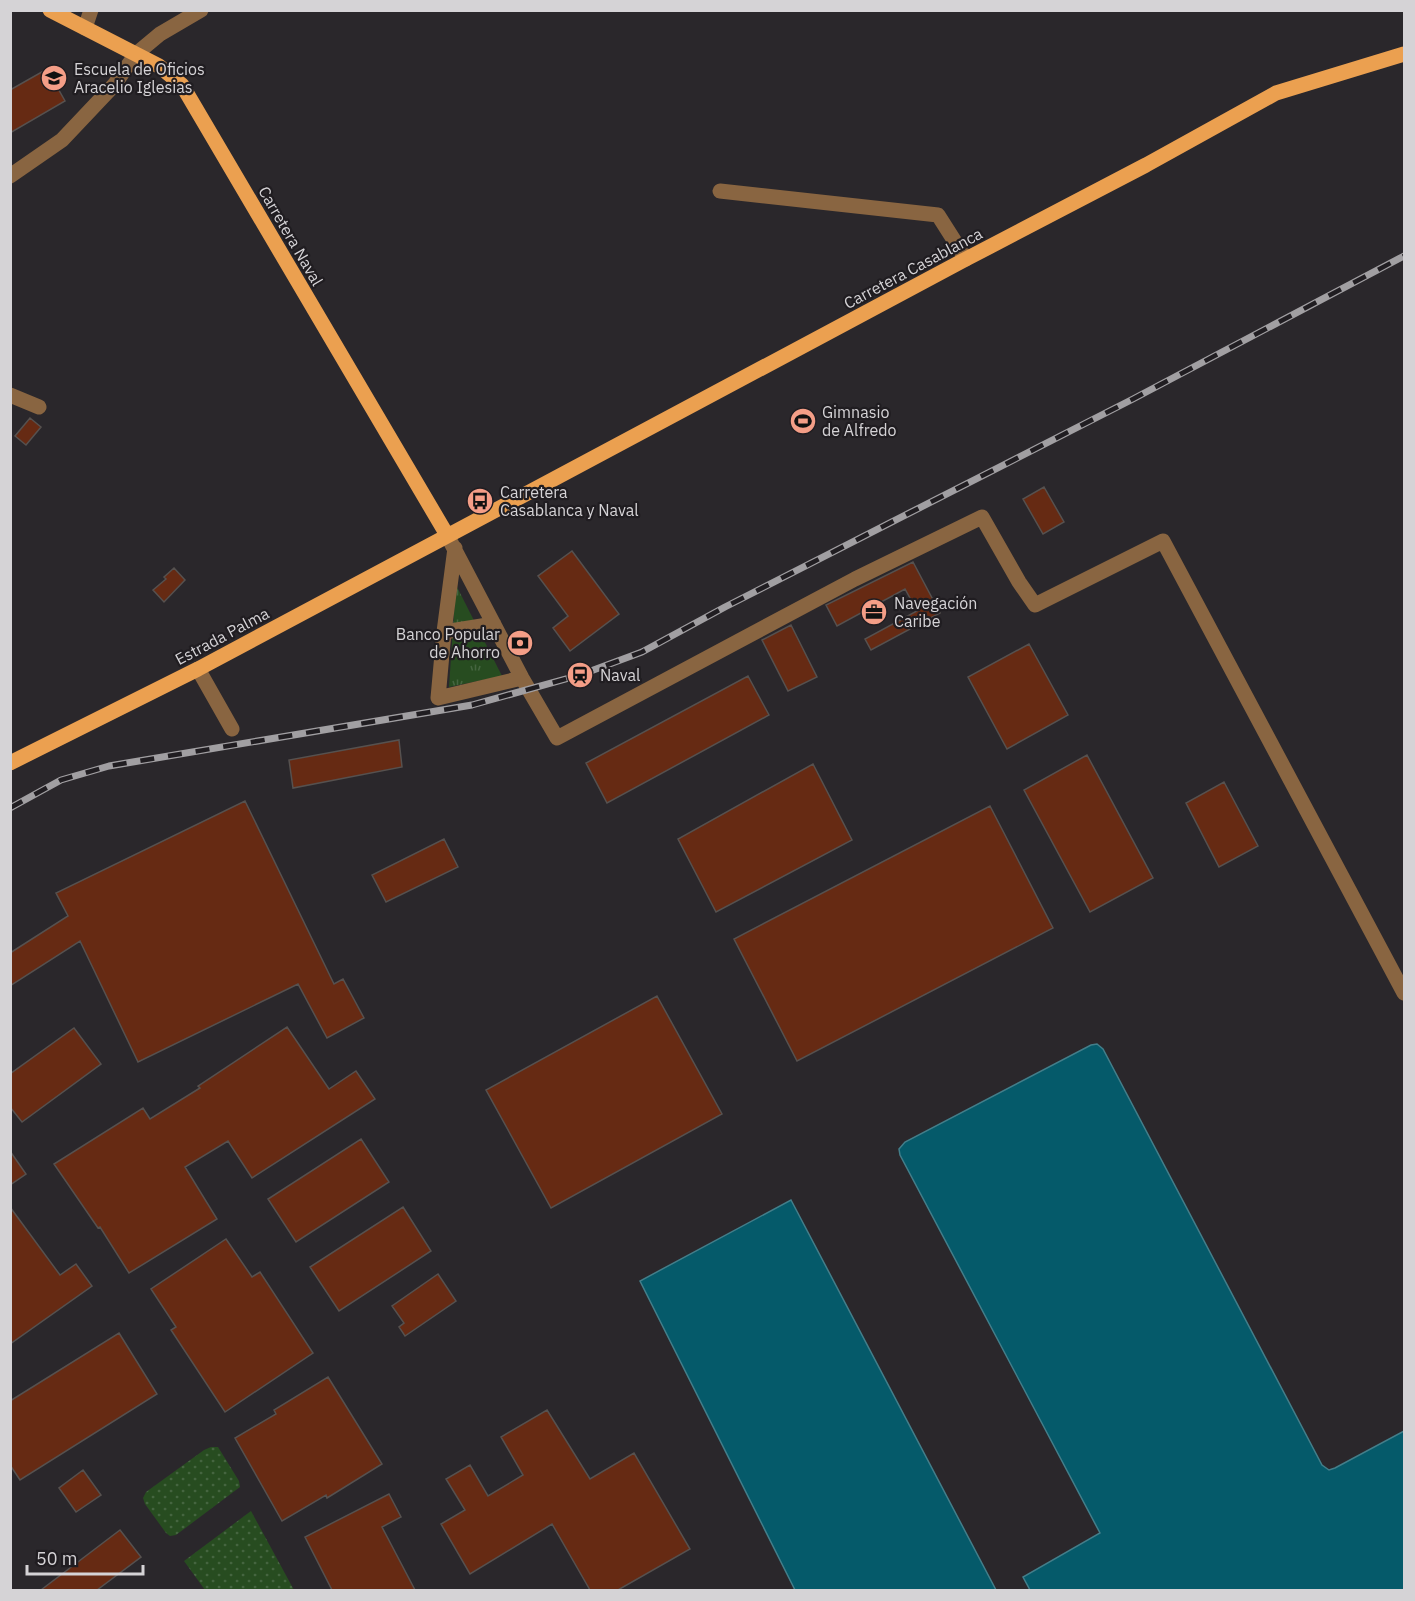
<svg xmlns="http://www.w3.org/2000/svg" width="1415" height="1601" font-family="'IBM Plex Sans',sans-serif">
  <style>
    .grass { fill: url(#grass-dots) }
    .park { fill: url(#park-tufts) }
    .water { fill: #055a6a; stroke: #437e8a; stroke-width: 1.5 }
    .building { fill: #662a13; stroke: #56514f; stroke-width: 1.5 }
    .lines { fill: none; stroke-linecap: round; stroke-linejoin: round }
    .minor { stroke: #896541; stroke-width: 15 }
    .major { stroke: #eba050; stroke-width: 15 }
    .rail-casing { stroke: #a19fa2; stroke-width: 7 }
    .rail { stroke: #201d21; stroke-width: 4.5; stroke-dasharray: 14; stroke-linecap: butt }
    .labels { text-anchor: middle; stroke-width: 4.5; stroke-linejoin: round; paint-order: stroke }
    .poi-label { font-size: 16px; fill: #d5d3d6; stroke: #201d21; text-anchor: start }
    .street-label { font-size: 16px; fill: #d5d3d6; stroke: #201d21 }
  </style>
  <defs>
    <pattern id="grass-dots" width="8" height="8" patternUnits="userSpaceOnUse" patternTransform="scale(1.5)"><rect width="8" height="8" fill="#274c20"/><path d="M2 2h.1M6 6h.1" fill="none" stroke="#456540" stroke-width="1.8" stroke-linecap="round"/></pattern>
    <pattern id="park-tufts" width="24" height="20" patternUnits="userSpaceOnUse" patternTransform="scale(1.5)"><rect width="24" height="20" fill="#274c20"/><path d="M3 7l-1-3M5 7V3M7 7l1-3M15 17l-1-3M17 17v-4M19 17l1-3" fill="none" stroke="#456540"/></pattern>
  </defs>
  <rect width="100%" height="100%" fill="#2a272b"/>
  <path class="grass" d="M211,1447h7l21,34 1,6 -64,48 -6,1 -4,-3 -21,-29 -2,-6 3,-6 58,-42z
    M251,1511l43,79h-89l-21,-29z"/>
  <path class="park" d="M456,585l46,91 -53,11z"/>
  <path class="water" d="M1097,1044l6,5 219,416 7,5 6,-2 69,-37v159h-374l-7,-13 77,-44 -200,-378 -1,-6 6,-7 186,-97z
    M791,1200l205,390h-201l-155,-309z"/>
  <path class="building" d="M47,69l18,32 -55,32v-43z
    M30,418l11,9 -15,18 -11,-9z
    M1044,487l20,35 -21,12 -20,-35z
    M572,551l47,63 -49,37 -17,-23 15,-12 -30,-40z
    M913,562l27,51 -69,37 -6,-11 52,-28 -12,-22 -68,37 -11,-21z
    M174,568l11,12 -21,22 -11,-12 13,-11 -2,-2z
    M791,625l26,52 -29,14 -26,-51z
    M1029,644l39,71 -61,34 -39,-72z
    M748,676l21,39 -162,88 -21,-40z
    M399,740l3,27 -109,21 -4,-28z
    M1087,755l66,123 -63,34 -66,-122z
    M813,764l39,76 -136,72 -38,-73z
    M1224,782l34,64 -39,21 -33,-64z
    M245,801l89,183 9,-5 21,39 -37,20 -29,-54 -160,78 -58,-121 -70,45v-33l58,-37 -12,-23z
    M990,806l63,122 -256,133 -63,-122z
    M444,839l14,28 -72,35 -14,-27z
    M657,996l65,118 -171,94 -65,-118z
    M287,1027l42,62 27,-18 19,28 -123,79 -24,-37 -43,26 32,52 -88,54 -29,-46 -2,1 -44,-64 89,-56 7,11 50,-31 -2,-2z
    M74,1028l27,36 -79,58 -12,-15v-33z
    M361,1139l28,43 -93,60 -28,-43z
    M10,1151l16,23 -16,11z
    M10,1207l50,68 16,-11 16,22 -82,58z
    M403,1207l28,44 -92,60 -29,-44z
    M226,1239l26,38 8,-5 53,81 -88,59 -54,-82 5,-3 -25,-38z
    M438,1274l18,27 -51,35 -6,-9 5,-4 -12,-17z
    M119,1333l38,61 -137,86 -10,-15v-64z
    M328,1377l54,87 -55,34 -1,-3 -44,26 -47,-83 41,-24 -2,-4z
    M547,1410l43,69 44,-26 56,96 -72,41h-28l-38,-66 -82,50 -29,-50 24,-14 -19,-31 24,-14 18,31 35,-21 -22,-38z
    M83,1470l18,25 -25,17 -17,-24z
    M389,1494l12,23 -19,10 33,63h-83l-27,-53z
    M120,1530l21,27 -44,33h-56z"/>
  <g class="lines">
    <path class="minor" d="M85,28l6,-18
      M10,176l52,-36 52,-55 22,-31 24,-20 41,-24
      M720,191l218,24 28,44
      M10,395l29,12
      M447,535l75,143 35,60 298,-159 127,-62 37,65 16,23 128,-64 241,452
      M455,548l-11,84 -6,66 84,-20
      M444,632l50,-8
      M198,669l34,60"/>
    <path class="major" d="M50,10l109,56 23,19 265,450
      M10,763l188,-94 768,-410 180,-94 130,-72 128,-39"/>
    <defs>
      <path id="rail" d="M10,808l51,-28 48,-14 363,-61 108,-30 62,-23 83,-45 408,-208 271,-143"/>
    </defs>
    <use href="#rail" class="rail-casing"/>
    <use href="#rail" class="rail"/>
  </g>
  <defs>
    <symbol id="school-disc" viewBox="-11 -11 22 22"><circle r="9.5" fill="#f49e87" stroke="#201d21"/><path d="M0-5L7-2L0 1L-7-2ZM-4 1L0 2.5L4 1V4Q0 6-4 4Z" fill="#111"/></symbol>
    <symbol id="stadium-disc" viewBox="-11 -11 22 22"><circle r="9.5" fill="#f49e87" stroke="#201d21"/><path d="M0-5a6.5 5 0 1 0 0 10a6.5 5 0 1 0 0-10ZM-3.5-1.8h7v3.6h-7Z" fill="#111"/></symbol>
    <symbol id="bus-disc" viewBox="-11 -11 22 22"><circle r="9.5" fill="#f49e87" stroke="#201d21"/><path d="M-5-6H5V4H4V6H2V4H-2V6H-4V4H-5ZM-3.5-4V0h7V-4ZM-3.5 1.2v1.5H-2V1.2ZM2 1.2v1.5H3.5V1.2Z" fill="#111"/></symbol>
    <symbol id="office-disc" viewBox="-11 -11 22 22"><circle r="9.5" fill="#f49e87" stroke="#201d21"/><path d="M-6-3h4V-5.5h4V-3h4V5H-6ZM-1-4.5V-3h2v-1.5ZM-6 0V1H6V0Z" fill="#111"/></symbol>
    <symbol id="bank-disc" viewBox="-11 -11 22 22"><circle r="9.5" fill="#f49e87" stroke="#201d21"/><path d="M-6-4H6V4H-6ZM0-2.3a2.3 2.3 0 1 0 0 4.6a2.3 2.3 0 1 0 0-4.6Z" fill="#111"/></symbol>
    <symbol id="station-disc" viewBox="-11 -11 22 22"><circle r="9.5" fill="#f49e87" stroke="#201d21"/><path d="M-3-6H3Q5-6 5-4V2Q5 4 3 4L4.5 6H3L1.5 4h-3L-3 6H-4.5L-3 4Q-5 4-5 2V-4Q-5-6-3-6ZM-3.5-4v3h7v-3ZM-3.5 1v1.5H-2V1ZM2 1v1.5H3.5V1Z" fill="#111"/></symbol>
  </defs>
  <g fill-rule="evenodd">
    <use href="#school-disc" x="39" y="63" width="30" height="30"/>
    <use href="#stadium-disc" x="788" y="406" width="30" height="30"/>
    <use href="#bus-disc" x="465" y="486" width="30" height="30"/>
    <use href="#office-disc" x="859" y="597" width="30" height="30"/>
    <use href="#bank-disc" x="505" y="628" width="30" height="30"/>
    <use href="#station-disc" x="565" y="660" width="30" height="30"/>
  </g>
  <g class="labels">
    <g class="poi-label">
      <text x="74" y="75">Escuela de Oficios<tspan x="74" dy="18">Aracelio Iglesias</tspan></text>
      <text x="822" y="418">Gimnasio<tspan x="822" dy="18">de Alfredo</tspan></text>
      <text x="500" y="498">Carretera<tspan x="500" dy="18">Casablanca y Naval</tspan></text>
      <text x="894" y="609">Navegación<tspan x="894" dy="18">Caribe</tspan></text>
      <text x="500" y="640" text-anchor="end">Banco Popular<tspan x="500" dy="18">de Ahorro</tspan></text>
      <text x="600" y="681">Naval</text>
    </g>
    <g class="street-label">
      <text transform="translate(291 236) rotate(60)" y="6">Carretera Naval</text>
      <text transform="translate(913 268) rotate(-28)" y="6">Carretera Casablanca</text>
      <text transform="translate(222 636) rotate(-28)" y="6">Estrada Palma</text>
    </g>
  </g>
  <rect width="1415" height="1601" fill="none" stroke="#d5d3d6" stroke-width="24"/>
  <path d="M27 1565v9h116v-9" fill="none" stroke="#d5d3d6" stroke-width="3"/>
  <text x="36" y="1565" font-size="18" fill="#d5d3d6" stroke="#201d21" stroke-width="4.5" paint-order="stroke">50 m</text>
</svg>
